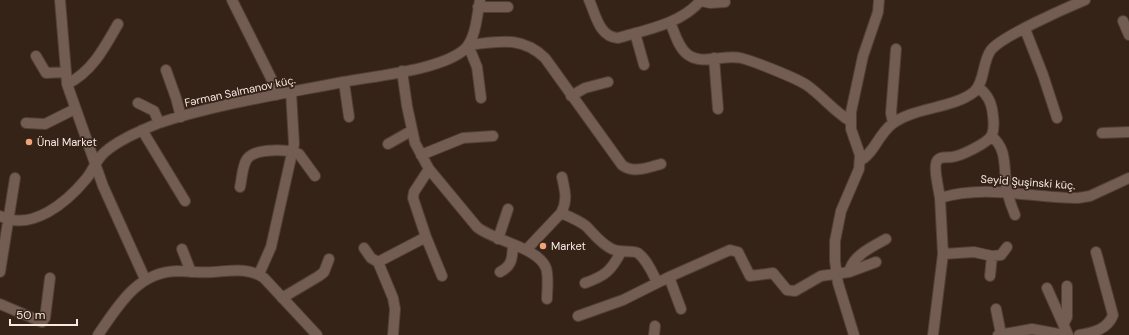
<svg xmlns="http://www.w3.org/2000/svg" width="1129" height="335" font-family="'DM Sans',sans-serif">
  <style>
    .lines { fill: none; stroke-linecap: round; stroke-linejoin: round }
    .street-casing { stroke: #513f34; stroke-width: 12 }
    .street { stroke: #735c51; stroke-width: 10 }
    .poi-dot { fill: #f0a278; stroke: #362318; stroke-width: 1.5 }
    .labels { text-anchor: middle; stroke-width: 3.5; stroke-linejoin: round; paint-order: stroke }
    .street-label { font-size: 11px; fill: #f6e9e2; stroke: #362318 }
    .poi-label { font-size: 11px; fill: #f6e9e2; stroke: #362318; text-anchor: start }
  </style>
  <rect width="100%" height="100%" fill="#362318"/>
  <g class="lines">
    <defs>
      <path id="street" d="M60,0l7,84 36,102 42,93
        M232,0l39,78 5,17
        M589,0c7,15 10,37 29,38 28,-8 65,-15 83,-38
        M701,1l9,2 15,-1
        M478,7h30
        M1123,21l6,14
        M670,22c4,9 8,25 17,32 15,12 37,0 54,4 12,3 58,21 67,28 15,11 26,25 42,35
        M1025,29l18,46 14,43
        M635,33l9,32
        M36,56l10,17 20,-1
        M714,58l4,51
        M166,70l10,28 5,19
        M402,71l5,35 8,37 14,26 48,58c17,14 61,20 69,41 3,9 1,22 1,31
        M344,82l5,35
        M67,84c25,-12 38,-37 51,-60
        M571,96l14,-8 23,-6
        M481,98l-4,-31 -9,-22c30,-3 53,-10 77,13l77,107c11,9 27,2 39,-1
        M138,103l16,8 5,12
        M26,123l19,1 30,-15
        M893,123l-2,-10 5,-64
        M142,130l43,71
        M1102,133l27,-1
        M991,136c18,13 12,36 16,55 2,8 5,17 8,24
        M388,144l23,-13
        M421,155l42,-17 30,-2
        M860,161c15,-9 18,-26 32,-37 22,-17 60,-15 82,-32 11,-10 8,-30 17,-42 11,-14 75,-42 94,-50
        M240,187c2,-8 2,-21 7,-28 8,-11 40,-10 52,-5l16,22
        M940,198c-1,-8 -7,-31 -3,-37 3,-5 10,-3 15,-4 9,-1 36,-14 40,-22 2,-6 2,-12 1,-19 -1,-13 -5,-21 -15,-29
        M561,213c7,-13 4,-22 1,-36
        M0,216c32,16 67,-14 86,-37 6,-7 9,-16 15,-23 12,-14 41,-26 58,-33 59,-19 122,-29 184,-41 31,-6 99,-12 122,-33 11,-11 12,-34 15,-49
        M426,237l16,39
        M498,239l10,-30
        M364,248l7,10 7,4
        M182,249l9,23
        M526,250l35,-37c9,4 17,7 25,13 8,8 15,18 26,23 8,4 22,1 26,4 9,7 14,19 19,29
        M943,254l31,-2 18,4 9,-1 6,-8
        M0,272l15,-94
        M500,272c13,-7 12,-14 13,-27
        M849,272l27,-10
        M259,274l12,-27 23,-103 -3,-52
        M990,276l2,-20
        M669,277l12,32
        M585,283c20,-7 26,-12 36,-31
        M1047,288l21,47
        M282,298l37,-22 5,-4 5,-13
        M0,304l42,18 3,-4 5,-40
        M996,309l5,25
        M578,316l45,-16 46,-23 61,-27 8,2 12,24 23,-3 14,17 8,1 26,-15 28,-4c4,-17 23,-25 37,-33
        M1064,323l3,-6v-31
        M98,335c20,-29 39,-63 79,-64 12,0 24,2 36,1 17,-1 36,-5 51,6l53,57
        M393,335l2,-26 -2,-11 -15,-36 48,-25 -13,-39 1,-6 15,-23
        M654,335l1,-9
        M854,335l-16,-52 -3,-22v-20l6,-30 18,-42 1,-14 -9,-26v-17l12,-56 15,-44 1,-12
        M933,335l10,-81 -3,-56c46,-14 91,0 138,0l12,-2 39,-18
        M998,335l34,-6 32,6
        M1079,335c14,-2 29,-6 34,-20l-17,-63"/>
    </defs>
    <use href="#street" class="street-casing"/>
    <use href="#street" class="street"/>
  </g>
  <g class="poi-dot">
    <circle cx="29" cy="142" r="4"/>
    <circle cx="543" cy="246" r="4"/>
  </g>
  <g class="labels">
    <g class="street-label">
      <text transform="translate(240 91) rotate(-12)" y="4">Fərman Salmanov küç.</text>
      <text transform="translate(1028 182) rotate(4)" y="4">Seyid Şuşinski küç.</text>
    </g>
    <g class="poi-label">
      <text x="37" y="146">Ünal Market</text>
      <text x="551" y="250">Market</text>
    </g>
  </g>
  <path d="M10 319v6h67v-6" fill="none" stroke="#f6e9e2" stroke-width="2"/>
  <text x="16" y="319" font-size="12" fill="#f6e9e2" stroke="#362318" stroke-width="3" paint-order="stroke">50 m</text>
</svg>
